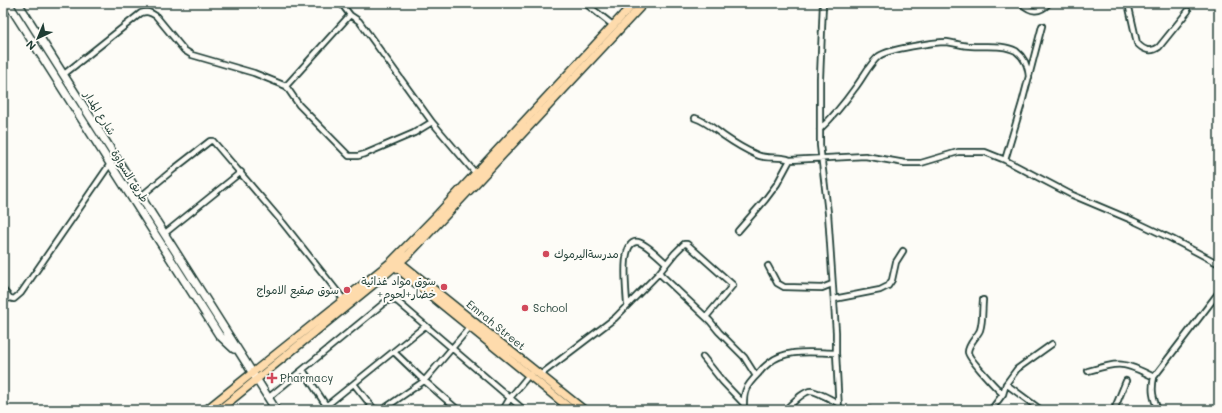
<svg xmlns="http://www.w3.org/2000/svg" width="1222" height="413" font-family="Mali,'Playpen Sans Arabic',sans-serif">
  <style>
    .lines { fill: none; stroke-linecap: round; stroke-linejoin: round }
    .street-casing { stroke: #1f3d34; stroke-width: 8 }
    .secondary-casing { stroke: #1f3d34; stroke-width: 10 }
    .primary-casing { stroke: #1f3d34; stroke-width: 10 }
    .street { stroke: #fdfcf7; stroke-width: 4.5 }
    .secondary { stroke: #fdfcf7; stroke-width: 7 }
    .primary { stroke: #fedbac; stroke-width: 7 }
    .poi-dot { fill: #d1495b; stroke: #fdfcf7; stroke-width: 1.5 }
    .labels { text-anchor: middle; stroke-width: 4; stroke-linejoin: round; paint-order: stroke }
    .street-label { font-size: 11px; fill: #1f3d34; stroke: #fdfcf7 }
    .poi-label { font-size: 11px; fill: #1f3d34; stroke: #fdfcf7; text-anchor: start }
  </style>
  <rect width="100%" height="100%" fill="#fdfcf7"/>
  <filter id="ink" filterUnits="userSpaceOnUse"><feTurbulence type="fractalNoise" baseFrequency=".025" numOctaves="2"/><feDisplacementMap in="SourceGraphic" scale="8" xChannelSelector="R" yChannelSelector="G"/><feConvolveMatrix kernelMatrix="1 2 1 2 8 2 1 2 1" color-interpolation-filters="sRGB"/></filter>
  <g filter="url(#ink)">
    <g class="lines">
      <defs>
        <path id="street" d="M341,3l9,12 9,6 73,101 45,53
          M585,3l29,23
          M823,3l-3,75v67l8,68 8,119v21l3,57
          M1021,3c10,9 18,11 28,0
          M1128,3l9,40c6,7 14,10 22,4l29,-36
          M3,7l5,-4
          M63,75l78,-62c6,-2 9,-1 15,3l28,34 8,5 62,18 32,13 64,-71
          M286,86l13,19 50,51h9l7,-2 49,-21 18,-11
          M695,118c12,4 19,11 29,18 10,7 22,14 33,19 11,5 22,0 33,5
          M820,129c13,-12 25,-27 35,-41 8,-10 14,-24 24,-32 10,-7 55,-14 68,-14 8,1 16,4 24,4 14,1 32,-2 45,5 9,7 12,15 13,26
          M1005,160l17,-57 20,-77
          M140,197l34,-28 36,-28h3l70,82 61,77
          M738,231l27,-31 12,-16 13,-24 75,-4 40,7h16l37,-11h27l20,8 65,34 64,27 38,18 47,25
          M164,234l77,-62
          M768,266l9,17 7,4 38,1 10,-4
          M659,273l51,48 9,11 25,25 12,19
          M3,290l7,8 4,1 7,-6 89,-129
          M834,299l46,-9 8,-4 4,-6 4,-18 7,-11
          M3,300l7,-2
          M983,300c-1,10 0,21 -3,30 -3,7 -12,14 -12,22 0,6 28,36 35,42
          M627,305c0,-11 -8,-66 11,-63 9,2 21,15 28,21
          M394,352l25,24 39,34
          M703,357l20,25 20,21
          M303,370l26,40
          M1088,371c32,-9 35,-10 66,6
          M540,375l75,-57 44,-45 16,-20 9,-9h3l46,41 -27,32
          M354,384l19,24 5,2
          M1006,384l35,26
          M268,398l116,-95 7,-4 7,3 126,108
          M326,406l99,-80
          M382,410l42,-29 46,-54
          M503,410l7,-12 19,-23
          M744,410c-1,-18 1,-23 14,-36 3,-4 7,-8 11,-11 17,-15 46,-10 67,-10
          M785,410c6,-5 18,-19 26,-19 5,0 21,9 27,12
          M868,410h1
          M991,410l12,-16 3,-10 11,-15 35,-25
          M1114,410l12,-29
          M1158,410c-5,-12 -7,-20 -4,-33l65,-85
          M1217,410l2,-2"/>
        <path id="secondary" d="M8,3l211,332 15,14
          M18,3l258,407"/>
        <path id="primary" d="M397,260l187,150
          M392,264l180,146
          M206,410l185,-148 47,-48 196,-211
          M219,410l161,-131 29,-25 71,-75 164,-176"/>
      </defs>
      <use href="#street" class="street-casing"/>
      <use href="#secondary" class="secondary-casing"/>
      <use href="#primary" class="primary-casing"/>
      <use href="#street" class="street"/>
      <use href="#secondary" class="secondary"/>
      <use href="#primary" class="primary"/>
    </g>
  </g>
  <g class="poi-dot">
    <circle cx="546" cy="254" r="4"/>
    <circle cx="444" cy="287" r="4"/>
    <circle cx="347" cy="290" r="4"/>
    <circle cx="525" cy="308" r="4"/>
    <path d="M270 372h4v4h4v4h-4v4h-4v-4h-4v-4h4z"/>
  </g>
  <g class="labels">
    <g class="street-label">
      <text transform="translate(100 113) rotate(58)" y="4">شارع المدار</text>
      <text transform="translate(130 176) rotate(58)" y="4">طريق السواوة</text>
      <text transform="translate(496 325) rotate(39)" y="4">Emrah Street</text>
    </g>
    <g class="poi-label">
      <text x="554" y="258">مدرسةاليرموك</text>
      <text x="436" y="285" text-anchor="end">سوق مواد غذائية<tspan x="436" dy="13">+خضار+لحوم</tspan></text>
      <text x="339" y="294" text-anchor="end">سوق صقيع الامواج</text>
      <text x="533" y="312">School</text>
      <text x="280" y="382">Pharmacy</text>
    </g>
  </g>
  <rect width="1222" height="413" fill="none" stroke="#fdfcf7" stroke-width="16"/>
  <rect x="8" y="8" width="1206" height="397" fill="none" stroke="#1f3d34" stroke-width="1.5" filter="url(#ink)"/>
  <g transform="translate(38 38) rotate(224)" stroke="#fdfcf7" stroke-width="3" paint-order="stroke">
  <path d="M0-3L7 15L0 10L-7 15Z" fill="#1f3d34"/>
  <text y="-6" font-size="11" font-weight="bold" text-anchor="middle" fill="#1f3d34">N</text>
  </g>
</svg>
